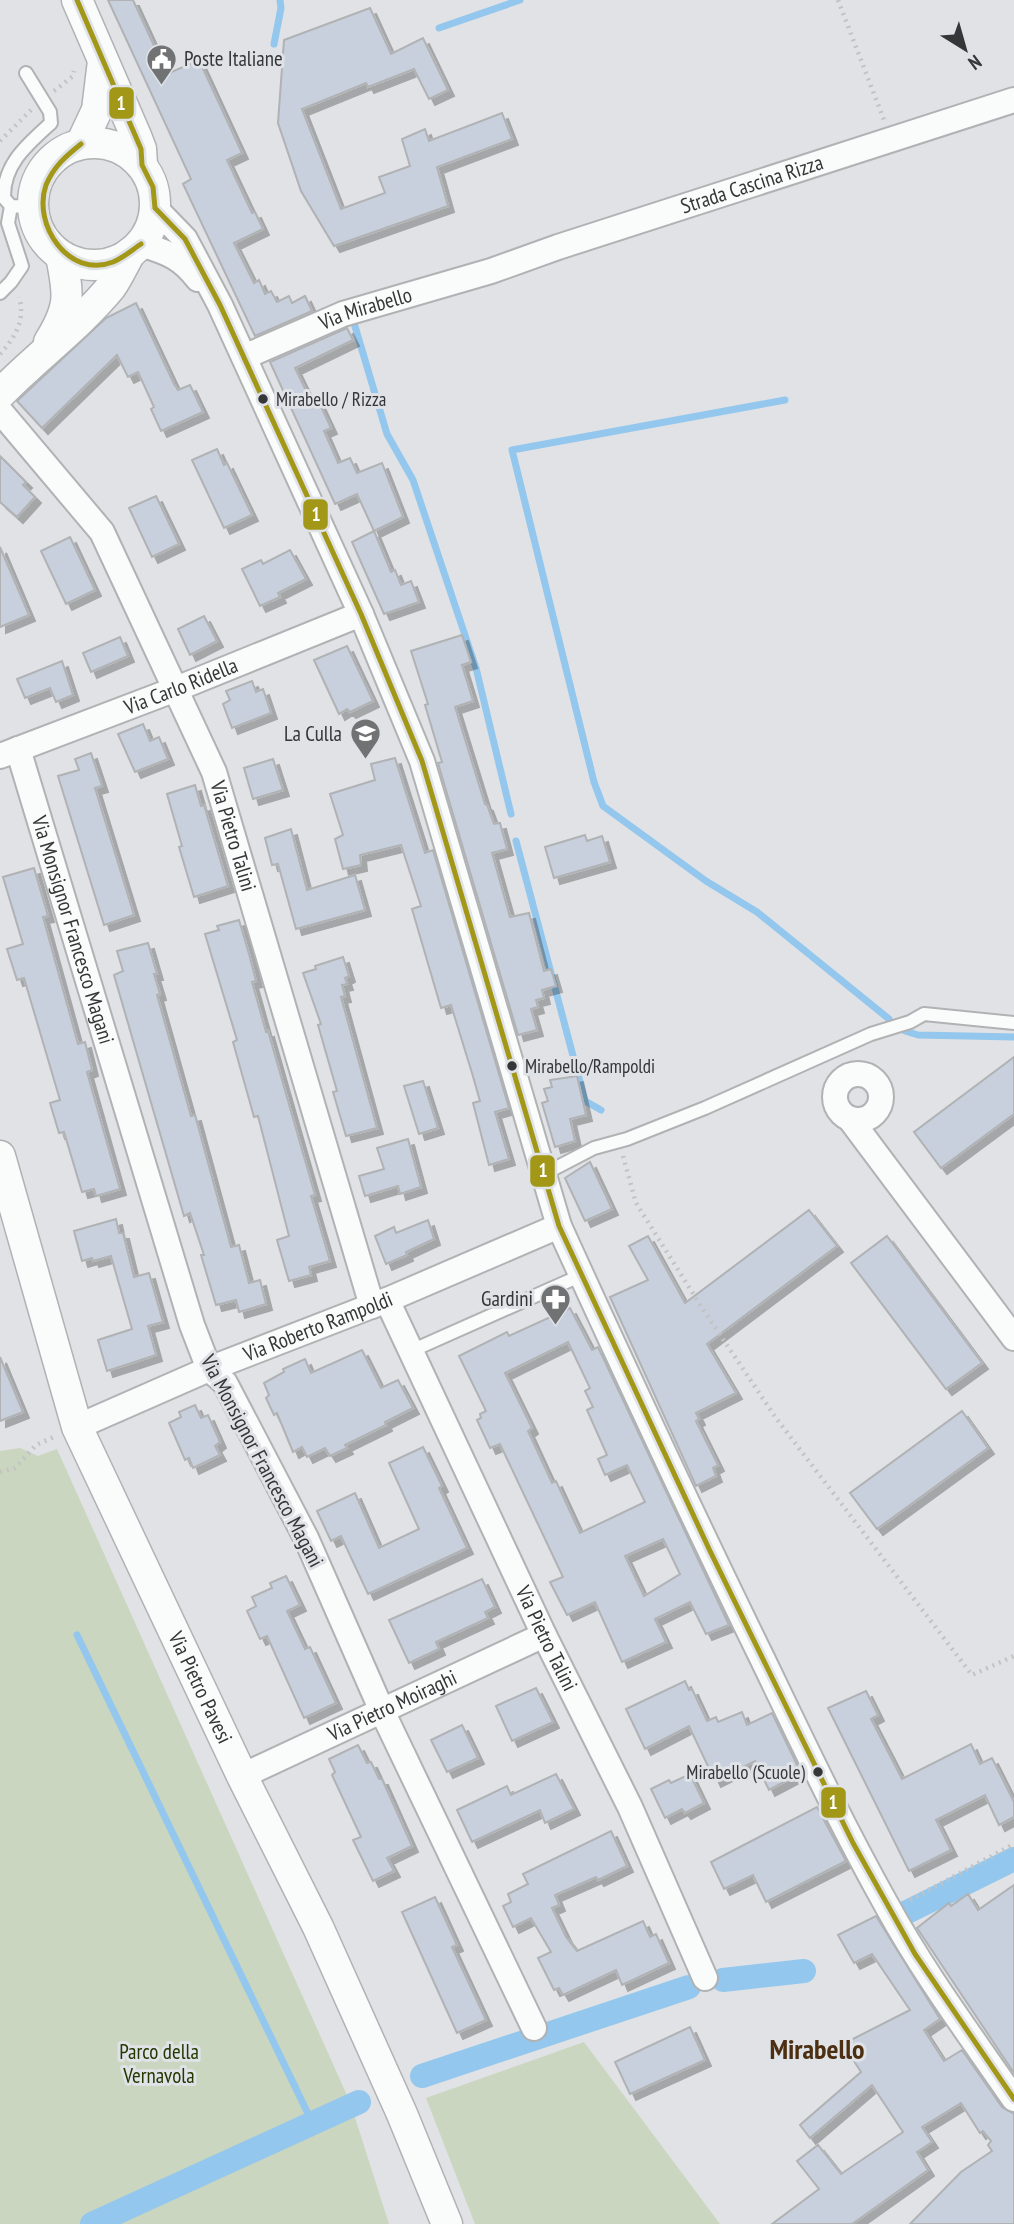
<svg xmlns="http://www.w3.org/2000/svg" width="1014" height="2224" font-family="'PT Sans Narrow',sans-serif">
  <style>
    .green { fill: #cad6bf }
    .lines { fill: none; stroke-linecap: round; stroke-linejoin: round }
    .stream { stroke: #94c7ed; stroke-width: 7 }
    .canal { stroke: #94c7ed; stroke-width: 24 }
    .building { fill: #c8d0de; stroke: #b0b2b4; stroke-width: 2; fill-rule: evenodd; filter: url(#shadow) }
    .service-casing { stroke: #b0b2b4; stroke-width: 16 }
    .minor-casing { stroke: #b0b2b4; stroke-width: 28 }
    .tertiary-casing { stroke: #b0b2b4; stroke-width: 33 }
    .path { stroke: #c3c3c3; stroke-width: 4.5; stroke-dasharray: 2 5; stroke-linecap: butt }
    .service { stroke: #fafbfb; stroke-width: 12 }
    .minor { stroke: #fafbfb; stroke-width: 24 }
    .tertiary { stroke: #fafbfb; stroke-width: 30 }
    .bus-1-casing { stroke: #dfe2e6; stroke-width: 10 }
    .bus-1 { stroke: #a29716; stroke-width: 5 }
    .bus-dot { fill: #353637; stroke: #dfe2e6; stroke-width: 2.5 }
    .labels { text-anchor: middle; stroke-width: 6; stroke-linejoin: round; paint-order: stroke }
    .bus-label { font-size: 19px; fill: #353637; stroke: #dfe2e6; text-anchor: start }
    .poi-label { font-size: 21px; fill: #353637; stroke: #dfe2e6; text-anchor: end }
    .street-label { font-size: 21px; fill: #353637; stroke: #dfe2e6 }
    .park-label { font-size: 21px; fill: #253800; stroke: #dfe2e6 }
    .district-label { font-size: 28px; font-weight: bold; fill: #4c2f11; stroke: #dfe2e6 }
    .line-badge { stroke: #dfe2e6; stroke-width: 2.5 }
    .badge-label { font-size: 19px; text-anchor: middle; font-weight: bold; fill: #fff }
  </style>
  <defs>
    <filter id="shadow"><feDropShadow dx="6" dy="6" stdDeviation="0" flood-color="#0004"/></filter>
  </defs>
  <rect width="100%" height="100%" fill="#e0e2e5"/>
  <path class="green" d="M20,1448l18,8 19,-7 293,653 39,122h-389v-773z
    M584,2042l136,182h-245l-49,-126z"/>
  <g class="lines">
    <path class="stream" d="M439,28l81,-28
      M274,44l7,-36 -1,-8
      M354,323l33,111 26,46 63,188 35,146
      M785,400l-273,50 82,332 9,24 103,75 51,31 132,107
      M516,841l69,260 16,9
      M905,1031l13,4 96,2
      M77,1635l236,489"/>
    <path class="canal" d="M903,1914l111,-55
      M723,1980l81,-9
      M422,2076l267,-89
      M92,2224l267,-122"/>
  </g>
  <path class="building" d="M108,0h25l34,74 32,-14 43,93 -15,7 25,53 3,-1 8,17 -29,14 20,40 5,-3 6,14 6,-3 6,11 12,-6 3,7 13,-7 7,15 -57,25 -72,-152 8,-5z
    M370,8l21,46 32,-16 25,52 -19,9 -15,-30 -46,18 -2,-4 -64,26 39,100 44,-16 -6,-16 31,-11 -8,-27 23,-10 4,12 73,-28 10,26 -75,28 11,39 -114,40 -33,-55 -23,-68 6,-83z
    M136,303l38,81 4,6 12,-5 13,27 -42,19 -10,-22 3,-2 -16,-35 -10,5 -11,-22 -75,73 -25,-27 89,-83z
    M347,328l6,12 -58,28 16,33 6,-3 14,30 -7,3 14,32 12,-5 7,15 25,-10 21,54 -29,14 17,41 4,-2 6,15 10,-4 8,21 -35,12 -32,-72 22,-11 -17,-37 -22,10 -65,-142z
    M217,449l7,16 3,-2 25,52 -28,13 -32,-68z
    M0,456l26,26 -3,3 12,12 -18,20 -17,-15z
    M156,496l23,48 -27,13 -23,-49z
    M70,537l25,53 -29,14 -25,-53z
    M0,547l29,68 -29,12z
    M290,550l16,29 -28,14 2,4 -20,9 -18,-37 19,-9 2,4z
    M204,616l13,25 -27,14 -12,-26z
    M462,635l9,27 -9,3 11,36 -18,6 30,97 2,1 7,19 6,-1 7,26 -15,4 18,64 19,-4 15,58 7,-2 5,17 -14,4 2,8 -8,2 2,7 -7,2 6,21 -19,5 -80,-272 4,-1 -17,-57 3,-1 -17,-53z
    M120,637l8,19 -37,16 -8,-19z
    M347,646l26,55 -23,11 -3,-3 -8,5 -25,-54z
    M62,661l11,34 -17,7 -6,-14 -25,10 -8,-19z
    M252,681l4,11 7,-3 8,24 -39,15 -9,-24 7,-4 -4,-9z
    M143,724l7,17 9,-4 9,22 -33,13 -17,-38z
    M91,753l11,33 -7,2 39,127 -30,10 -46,-149 21,-6 -4,-11z
    M395,758l30,95 8,-3 76,258 -14,4 14,47 -20,6 -16,-62 7,-2 -8,-28 -21,-68 -10,3 -29,-99 9,-3 -20,-61 -41,10 1,10 -18,4 -8,-30 8,-4 -13,-41 45,-14 -4,-16z
    M273,759l10,31 -30,9 -9,-31z
    M195,785l6,21 3,-1 24,81 -34,11 -15,-50 3,-1 -15,-52z
    M291,829l16,61 48,-15 10,35 -69,19 -18,-65 -6,1 -7,-27z
    M585,835l2,6 15,-5 8,26 -56,16 -9,-31z
    M34,868l14,48 -5,1 35,127 7,-2 7,28 -5,2 33,117 -24,7 -2,-7 -12,3 -18,-60 -5,1 -9,-30 10,-3 -36,-122 -7,2 -10,-31 16,-5 -20,-67z
    M239,920l10,34 7,27 -4,1 14,50 2,-1 47,164 -4,1 19,65 -21,6 2,8 -22,6 -12,-41 12,-4 -31,-120 -4,1 -21,-75 4,-2 -32,-106 14,-4 -2,-4z
    M148,943l9,31h-3l6,20 -3,1 34,121 4,-1 36,132 8,-2 10,38 11,-3 6,24 -27,8 -3,-12 -20,5 -15,-50h3l-14,-42 -6,3 -70,-241 9,-4 -6,-20z
    M343,957l6,19 -4,2 2,6 -5,1 3,11 -4,1 36,131 -31,8 -13,-44 4,-1 -19,-66 3,-1 -18,-51 13,-4 -1,-3z
    M1014,1057v57l-73,54 -27,-36z
    M577,1076l9,39 -16,4 5,22 -20,6 -13,-44 6,-2 -4,-12 8,-2 -2,-7z
    M423,1081l15,47 -19,6 -15,-48z
    M408,1139l13,48 -21,7 -2,-8 -33,10 -6,-20 25,-7 -7,-21z
    M590,1162l22,47 -27,12 -20,-43z
    M809,1210l28,36 -130,98 29,49 -40,20 3,6 -3,2 22,44 -5,3 3,8 -20,10 -86,-189 38,-17 -19,-34 19,-10 37,67z
    M116,1219l3,14h4l11,44 15,-4 14,49 -15,4 8,29 -49,16 -9,-31 34,-11 -21,-73 -18,5 -1,-3 -10,3 -8,-30z
    M428,1220l6,19 -28,13 1,3 -21,9 -11,-28 19,-9 2,6z
    M887,1236l95,127 -36,26 -95,-126z
    M570,1308l22,42 6,-3 131,278 -23,9 -16,-32 -35,17 11,23 -44,20 -27,-60 -28,13 -17,-33 13,-5 -63,-133 -10,4 -13,-28 4,-2 -1,-4 6,-3 -27,-55 48,-24 2,4zM568,1342l22,46 -5,3 8,16 -6,3 20,45 -9,4 7,16 22,-10 18,37 -65,31 -24,-52 -4,2 -24,-52 4,-3 -27,-55zM663,1539l17,35 -36,22 -19,-40z
    M362,1350l19,38 17,-8 15,28 -28,14 1,3 -41,20 2,3 -17,8 -5,-8 -18,9 -5,-10 -9,5 -16,-39 -3,2 -8,-17 3,-3 -5,-12 20,-11 -1,-3 22,-10 6,14z
    M0,1357l23,55 -23,9z
    M195,1405l6,13 7,-3 12,27 -5,4 5,9 -27,13 -4,-10 -4,2 -16,-37 12,-6 -2,-5z
    M962,1411l26,37 -111,81 -27,-36z
    M423,1447l19,39 -3,2 28,60 -99,46 -27,-58 -10,5 -14,-30 38,-18 24,55 40,-19 -30,-66z
    M286,1576l14,29 -13,6 18,38 5,-2 26,56 -32,15 -37,-82 -7,3 -13,-28 9,-5 -4,-9 20,-9 -2,-5z
    M482,1579l13,28 -10,5 3,6 -52,24 3,7 -30,14 -20,-43z
    M685,1681l4,9 3,-1 15,32 9,-4 2,5 24,-10 5,13 25,-12 29,60 -32,17 -14,-29 -40,20 -26,-55 -44,23 -19,-40z
    M536,1688l17,34 -41,19 -16,-35z
    M866,1691l12,24 -7,4 31,60 69,-35 9,20 12,-6 22,44v15l-15,8 -14,-30 -49,25 15,30 -42,21 -81,-163z
    M462,1725l16,33 -31,14 -16,-32z
    M358,1745l9,18 4,-1 8,17h3l30,67 -25,12 7,13 -21,10 -20,-41 8,-3 -29,-62 3,-3 -6,-13z
    M556,1774l18,35 -29,14 -5,-13 -68,32 -15,-32 50,-24 4,9z
    M690,1774l14,29 -19,10 -3,-4 -17,9 -14,-29 18,-9 2,3z
    M817,1807l29,54 -80,41 -13,-27 -29,14 -13,-27z
    M611,1831l16,35 -29,14 -2,-3 -41,18 4,10 -7,3 14,29 11,14 66,-30 7,16 6,-3 13,29 -47,22 -6,-15 -53,25 -4,-7 -5,2 -16,-32 13,-6 -20,-34 -18,9 -10,-21 8,-4 -3,-8 20,-10 -5,-10z
    M1014,1885v188l-97,-145 32,-25 2,3 17,-12 10,16z
    M435,1897l22,48 -5,2 34,73 -29,13 -55,-121z
    M876,1916l64,103 -16,11 20,31 18,-11 40,57 12,7v110h-104l51,-52 31,-21 -4,-6 3,-4 -8,-10 -3,2 -19,-30 -39,24 10,15 -15,10 11,18 -76,54h-80l47,-35 -22,-28 21,-16 23,29 62,-42 -31,-47 -62,53 -10,-13 61,-53 -18,-28 67,-34 -38,-56 -18,9 -16,-28z
    M690,2027l15,33 -75,34 -15,-32z"/>
  <g class="lines">
    <defs>
      <path id="service" d="M26,73l24,39 1,11c-23,21 -48,41 -47,75l7,8 21,1
        M0,293l11,-11 11,-16 -14,-43 3,-17
        M544,1174l50,-26 33,-9 78,-31 166,-74 39,-12 14,-8 90,9
        M411,1351l171,-76"/>
      <g id="minor">
        <path d="M155,208l30,31 35,66 141,309 61,147 137,465c66,145 133,289 203,432 40,83 79,166 124,246 37,68 84,131 128,195"/>
        <path d="M141,244c27,9 39,12 57,35"/>
        <path id="s1" d="M244,357l99,-43 148,-43 67,-24 456,-147"/>
        <path id="s2" d="M0,411l102,121 112,240 158,534"/>
        <path id="s3" d="M18,749l174,576 17,44 16,14 81,155 76,173 152,317"/>
        <path id="s4" d="M0,756l176,-67 185,-75"/>
        <circle cx="858" cy="1097" r="23"/>
        <path d="M850,1119l164,219"/>
        <path id="s5" d="M387,1300l157,335 86,172 75,171"/>
        <path id="s6" d="M77,1427l132,-58 178,-69 172,-74"/>
        <path id="s7" d="M242,1776l302,-141"/>
      </g>
      <g id="tertiary">
        <path d="M77,0l59,136 5,13 1,16"/>
        <circle cx="94" cy="204" r="61"/>
        <path d="M81,144l16,-34 6,-49"/>
        <path d="M49,342c22,-35 20,-47 12,-86"/>
        <path d="M0,394c36,-37 78,-67 111,-107 7,-10 13,-23 19,-34"/>
        <path id="s8" d="M0,1156l77,271 165,349 76,151 84,187 45,110"/>
      </g>
    </defs>
    <use href="#service" class="service-casing"/>
    <use href="#minor" class="minor-casing"/>
    <use href="#tertiary" class="tertiary-casing"/>
    <path class="path" d="M838,0l46,120
      M54,91l19,-15 1,-5
      M0,141l31,-31
      M0,354c15,-16 26,-35 19,-57
      M623,1156l13,47 68,108 72,107 196,257 42,-19
      M0,1472l15,-4 21,-23 20,-9
      M910,1900l104,-56"/>
    <use href="#service" class="service"/>
    <use href="#minor" class="minor"/>
    <use href="#tertiary" class="tertiary"/>
    <defs>
      <path id="bus-1" d="M77,0l64,149 1,16 11,22 2,21
        M81,144c-15,12 -27,22 -35,41 -14,40 23,94 67,77 10,-4 19,-12 28,-18
        M155,208l30,31 35,66 141,309 61,147 137,465 151,325 143,292 62,111 99,145"/>
    </defs>
    <use href="#bus-1" class="bus-1-casing"/>
    <use href="#bus-1" class="bus-1"/>
  </g>
  <defs>
    <symbol id="civic-pin" viewBox="-11 -11 22 30"><path d="M0 17L-7.5 6A9.5 9.5 0 1 1 7.5 6Z" fill="#717274" stroke="#dfe2e6"/><path d="M-.6-6.5H3V-4.5H.6V-3L4-1V1h2V6H-6V1h2V-1L-.6-3ZM-1.2 2.5V6h2.4V2.5Z" fill="#fff"/></symbol>
    <symbol id="school-pin" viewBox="-11 -11 22 30"><path d="M0 17L-7.5 6A9.5 9.5 0 1 1 7.5 6Z" fill="#717274" stroke="#dfe2e6"/><path d="M0-5L7-2L0 1L-7-2ZM-4 1L0 2.5L4 1V4Q0 6-4 4Z" fill="#fff"/></symbol>
    <symbol id="pharmacy-pin" viewBox="-11 -11 22 30"><path d="M0 17L-7.5 6A9.5 9.5 0 1 1 7.5 6Z" fill="#717274" stroke="#dfe2e6"/><path d="M-2-6h4v4h4v4h-4v4h-4v-4h-4v-4h4Z" fill="#fff"/></symbol>
  </defs>
  <g fill-rule="evenodd">
    <use href="#civic-pin" x="144" y="42" width="35" height="47"/>
    <use href="#school-pin" x="348" y="716" width="35" height="47"/>
    <use href="#pharmacy-pin" x="538" y="1282" width="35" height="47"/>
  </g>
  <g class="bus-dot">
    <circle cx="263" cy="399" r="6"/>
    <circle cx="512" cy="1066" r="6"/>
    <circle cx="818" cy="1772" r="6"/>
  </g>
  <g class="labels">
    <g class="bus-label">
      <text x="276" y="406">Mirabello / Rizza</text>
      <text x="525" y="1073">Mirabello/Rampoldi</text>
      <text x="805" y="1779" text-anchor="end">Mirabello (Scuole)</text>
    </g>
    <g class="poi-label">
      <text x="184" y="66" text-anchor="start">Poste Italiane</text>
      <text x="342" y="741">La Culla</text>
      <text x="533" y="1306">Gardini</text>
    </g>
    <g class="street-label">
      <text dy="7" stroke="none"><textPath href="#s1" startOffset="537">Strada Cascina Rizza</textPath></text>
      <text dy="7" stroke="none"><textPath href="#s1" startOffset="131">Via Mirabello</textPath></text>
      <text dy="7" stroke="none"><textPath href="#s4" startOffset="194">Via Carlo Ridella</textPath></text>
      <text dy="7" stroke="none"><textPath href="#s2" startOffset="490">Via Pietro Talini</textPath></text>
      <text dy="7" stroke="none"><textPath href="#s3" startOffset="189">Via Monsignor Francesco Magani</textPath></text>
      <text dy="7" stroke="none"><textPath href="#s6" startOffset="261">Via Roberto Rampoldi</textPath></text>
      <text transform="translate(262 1461) rotate(62)" y="7">Via Monsignor Francesco Magani</text>
      <text dy="7" stroke="none"><textPath href="#s5" startOffset="374">Via Pietro Talini</textPath></text>
      <text dy="7" stroke="none"><textPath href="#s8" startOffset="570">Via Pietro Pavesi</textPath></text>
      <text dy="7" stroke="none"><textPath href="#s7" startOffset="166">Via Pietro Moiraghi</textPath></text>
    </g>
    <g class="park-label">
      <text x="159" y="2059">Parco della<tspan x="159" dy="24">Vernavola</tspan></text>
    </g>
    <g class="district-label">
      <text x="817" y="2059">Mirabello</text>
    </g>
  </g>
  <g class="line-badge">
    <rect x="108" y="86" width="27" height="34" rx="7" fill="#a29716"/>
    <rect x="302" y="498" width="27" height="33" rx="7" fill="#a29716"/>
    <rect x="529" y="1154" width="27" height="34" rx="7" fill="#a29716"/>
    <rect x="820" y="1786" width="27" height="33" rx="7" fill="#a29716"/>
  </g>
  <g class="badge-label">
    <text x="121" y="110">1</text>
    <text x="316" y="521">1</text>
    <text x="543" y="1177">1</text>
    <text x="833" y="1809">1</text>
  </g>
  <g transform="translate(965 49) rotate(143)" stroke="#dfe2e6" stroke-width="5" paint-order="stroke">
  <path d="M0-5L12 26L0 18L-12 26Z" fill="#353637"/>
  <text y="-10" font-size="19" font-weight="bold" text-anchor="middle" fill="#353637">N</text>
  </g>
</svg>
